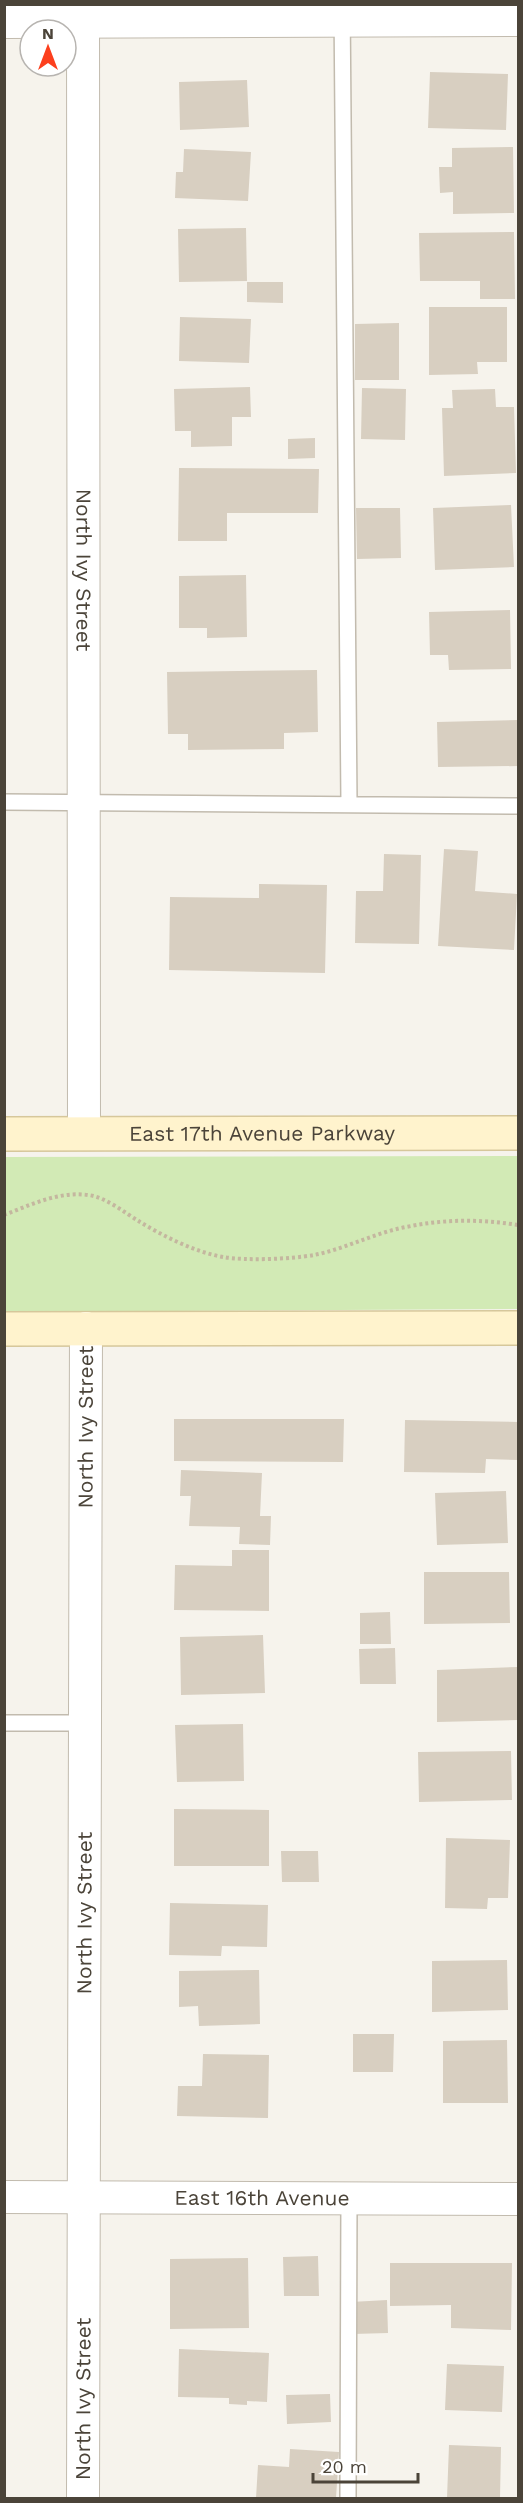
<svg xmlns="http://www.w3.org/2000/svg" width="523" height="2503" font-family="'Work Sans',sans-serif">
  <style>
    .green { fill: #d2eab5 }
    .building { fill: #d8cfc1 }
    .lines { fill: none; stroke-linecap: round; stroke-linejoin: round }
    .lane-casing { stroke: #c2bbae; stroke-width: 18 }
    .street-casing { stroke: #c2bbae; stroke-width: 34 }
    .secondary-casing { stroke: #d6c79b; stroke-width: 36 }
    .path { stroke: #c4b79f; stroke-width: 4; stroke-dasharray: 3 3; stroke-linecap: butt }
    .lane { stroke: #fff; stroke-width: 15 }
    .street { stroke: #fff; stroke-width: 32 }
    .secondary { stroke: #fff3cd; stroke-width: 33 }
    .labels { text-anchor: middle; stroke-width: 5; stroke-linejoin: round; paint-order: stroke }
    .street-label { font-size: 21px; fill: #4b4439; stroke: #fff }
  </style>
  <rect width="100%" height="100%" fill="#f6f3ec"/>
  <path class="green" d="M518,1156v153l-513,3v-155z"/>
  <path class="building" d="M430,72l78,2 -2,56 -78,-2z
    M247,80l2,47 -69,3 -1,-48z
    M513,147l1,66 -61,1v-22l-13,1 -1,-26h13v-19z
    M184,149l67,3 -3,49 -73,-3 1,-26h7z
    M246,228l1,53 -68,1 -1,-53z
    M514,232l1,67h-35v-18h-60l-1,-48z
    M247,282h36v21l-36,-1z
    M429,307h78v55h-30l1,12 -49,1z
    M180,317l71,2 -2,44 -70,-2z
    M399,323v57h-44v-56z
    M250,387l1,30h-19v29l-41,1v-16h-16l-1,-42z
    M362,388l44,1 -1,51 -44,-1z
    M495,389l1,18h18l2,66 -72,3 -2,-68h11l-1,-18z
    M315,438v20l-27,1v-20z
    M179,468l140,1 -1,44h-91v28h-49z
    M511,505l3,62 -79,3 -2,-62z
    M356,508h44l1,50 -44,1z
    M246,575l1,62 -40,1v-10h-28v-52z
    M510,610l1,59 -62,1 -1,-15h-18l-1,-43z
    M317,670l1,62 -34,1v16l-96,1v-16h-20l-1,-62z
    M518,720v46l-80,1 -1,-45z
    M444,849l34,2 -3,40 42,3 -3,56 -76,-4z
    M384,854l37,1 -2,89 -64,-1 1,-52h27z
    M259,884l68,1 -2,88 -156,-3 1,-73 89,1z
    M174,1419h170l-1,43 -169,-1z
    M405,1420l113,2v38l-32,-1 -1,14 -81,-1z
    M181,1470l81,3 -2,43h11l-1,29 -31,-1 1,-17 -51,-1 2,-30h-11z
    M506,1491l2,52 -71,2 -2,-52z
    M232,1550h37v61l-95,-1 1,-45 57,1z
    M424,1572h85l1,51 -86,1z
    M390,1612l1,32h-31v-31z
    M263,1635l2,58 -84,2 -1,-58z
    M395,1648l1,36h-36l-1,-35z
    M518,1667v53l-81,2v-52z
    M243,1724l1,57 -67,1 -2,-57z
    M511,1751l1,49 -93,2 -1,-50z
    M174,1809l95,1v56h-95z
    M446,1838l64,2 -2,58h-20l-1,11 -42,-1z
    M281,1851h37l1,31h-37z
    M170,1903l98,2 -1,42 -45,-1 -1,10 -52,-1z
    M507,1960l1,50 -76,2v-51z
    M259,1970l1,54 -61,2 -1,-20 -19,1v-36z
    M353,2034h41l-1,38h-40z
    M507,2040l1,63h-65v-62z
    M203,2054l66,1 -1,63 -91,-2 1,-30h24z
    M318,2256l1,40h-35l-1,-39z
    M248,2258l1,70 -79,1v-70z
    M390,2263h122l-1,67 -60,-2v-23l-61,1z
    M387,2300l1,33 -35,1 -2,-32z
    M179,2349l90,4 -2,49 -20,-1v4l-18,-1v-6l-51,-1z
    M447,2364l57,2 -2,46 -57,-2z
    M330,2394l1,28 -44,2 -1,-29z
    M449,2445l52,2 -1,51h-53z
    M290,2449l49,3 -3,46h-80l2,-33 31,2z"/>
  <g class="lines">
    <defs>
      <path id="lane" d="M342,4l7,799
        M4,802l514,4
        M4,1723h81
        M348,2498l1,-300"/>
      <g id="street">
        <path id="s1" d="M83,4l1,1130"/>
        <path d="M4,22l514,-2"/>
        <path id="s2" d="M4,2197l514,2"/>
        <path id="s3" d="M83,2498l3,-1170"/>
      </g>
      <g id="secondary">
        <path id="s4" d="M4,1134l514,-1"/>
        <path d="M4,1329l514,-1"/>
      </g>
    </defs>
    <use href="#lane" class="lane-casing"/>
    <use href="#street" class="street-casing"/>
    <use href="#secondary" class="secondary-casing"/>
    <path class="path" d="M4,1215c26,-10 55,-24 84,-20 18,2 37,18 52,27 25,15 55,30 83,35 23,4 69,2 91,-2 31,-6 60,-22 92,-28 38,-8 74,-8 112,-2"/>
    <use href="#lane" class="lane"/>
    <use href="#street" class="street"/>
    <use href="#secondary" class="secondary"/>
  </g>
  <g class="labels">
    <g class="street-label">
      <text dy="7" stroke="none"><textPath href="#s1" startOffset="566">North Ivy Street</textPath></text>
      <text dy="7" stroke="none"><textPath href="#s4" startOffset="258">East 17th Avenue Parkway</textPath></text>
      <text dy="7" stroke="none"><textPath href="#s3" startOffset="1071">North Ivy Street</textPath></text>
      <text dy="7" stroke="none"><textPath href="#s3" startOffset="585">North Ivy Street</textPath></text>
      <text dy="7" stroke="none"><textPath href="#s2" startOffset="258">East 16th Avenue</textPath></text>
      <text dy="7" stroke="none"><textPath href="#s3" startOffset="99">North Ivy Street</textPath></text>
    </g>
  </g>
  <rect width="523" height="2503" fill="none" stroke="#4b4439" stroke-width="12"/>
  <g transform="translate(48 48)"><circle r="28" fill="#ffffff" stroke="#b7b4b0" stroke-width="1.5"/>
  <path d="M0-4.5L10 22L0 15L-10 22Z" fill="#fc3f1d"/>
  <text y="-9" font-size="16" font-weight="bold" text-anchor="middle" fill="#4b4439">N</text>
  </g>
  <path d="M313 2473v9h105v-9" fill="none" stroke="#4b4439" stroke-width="3"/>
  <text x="322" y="2473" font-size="18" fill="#4b4439" stroke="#ffffff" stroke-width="4.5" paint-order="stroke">20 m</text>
</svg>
